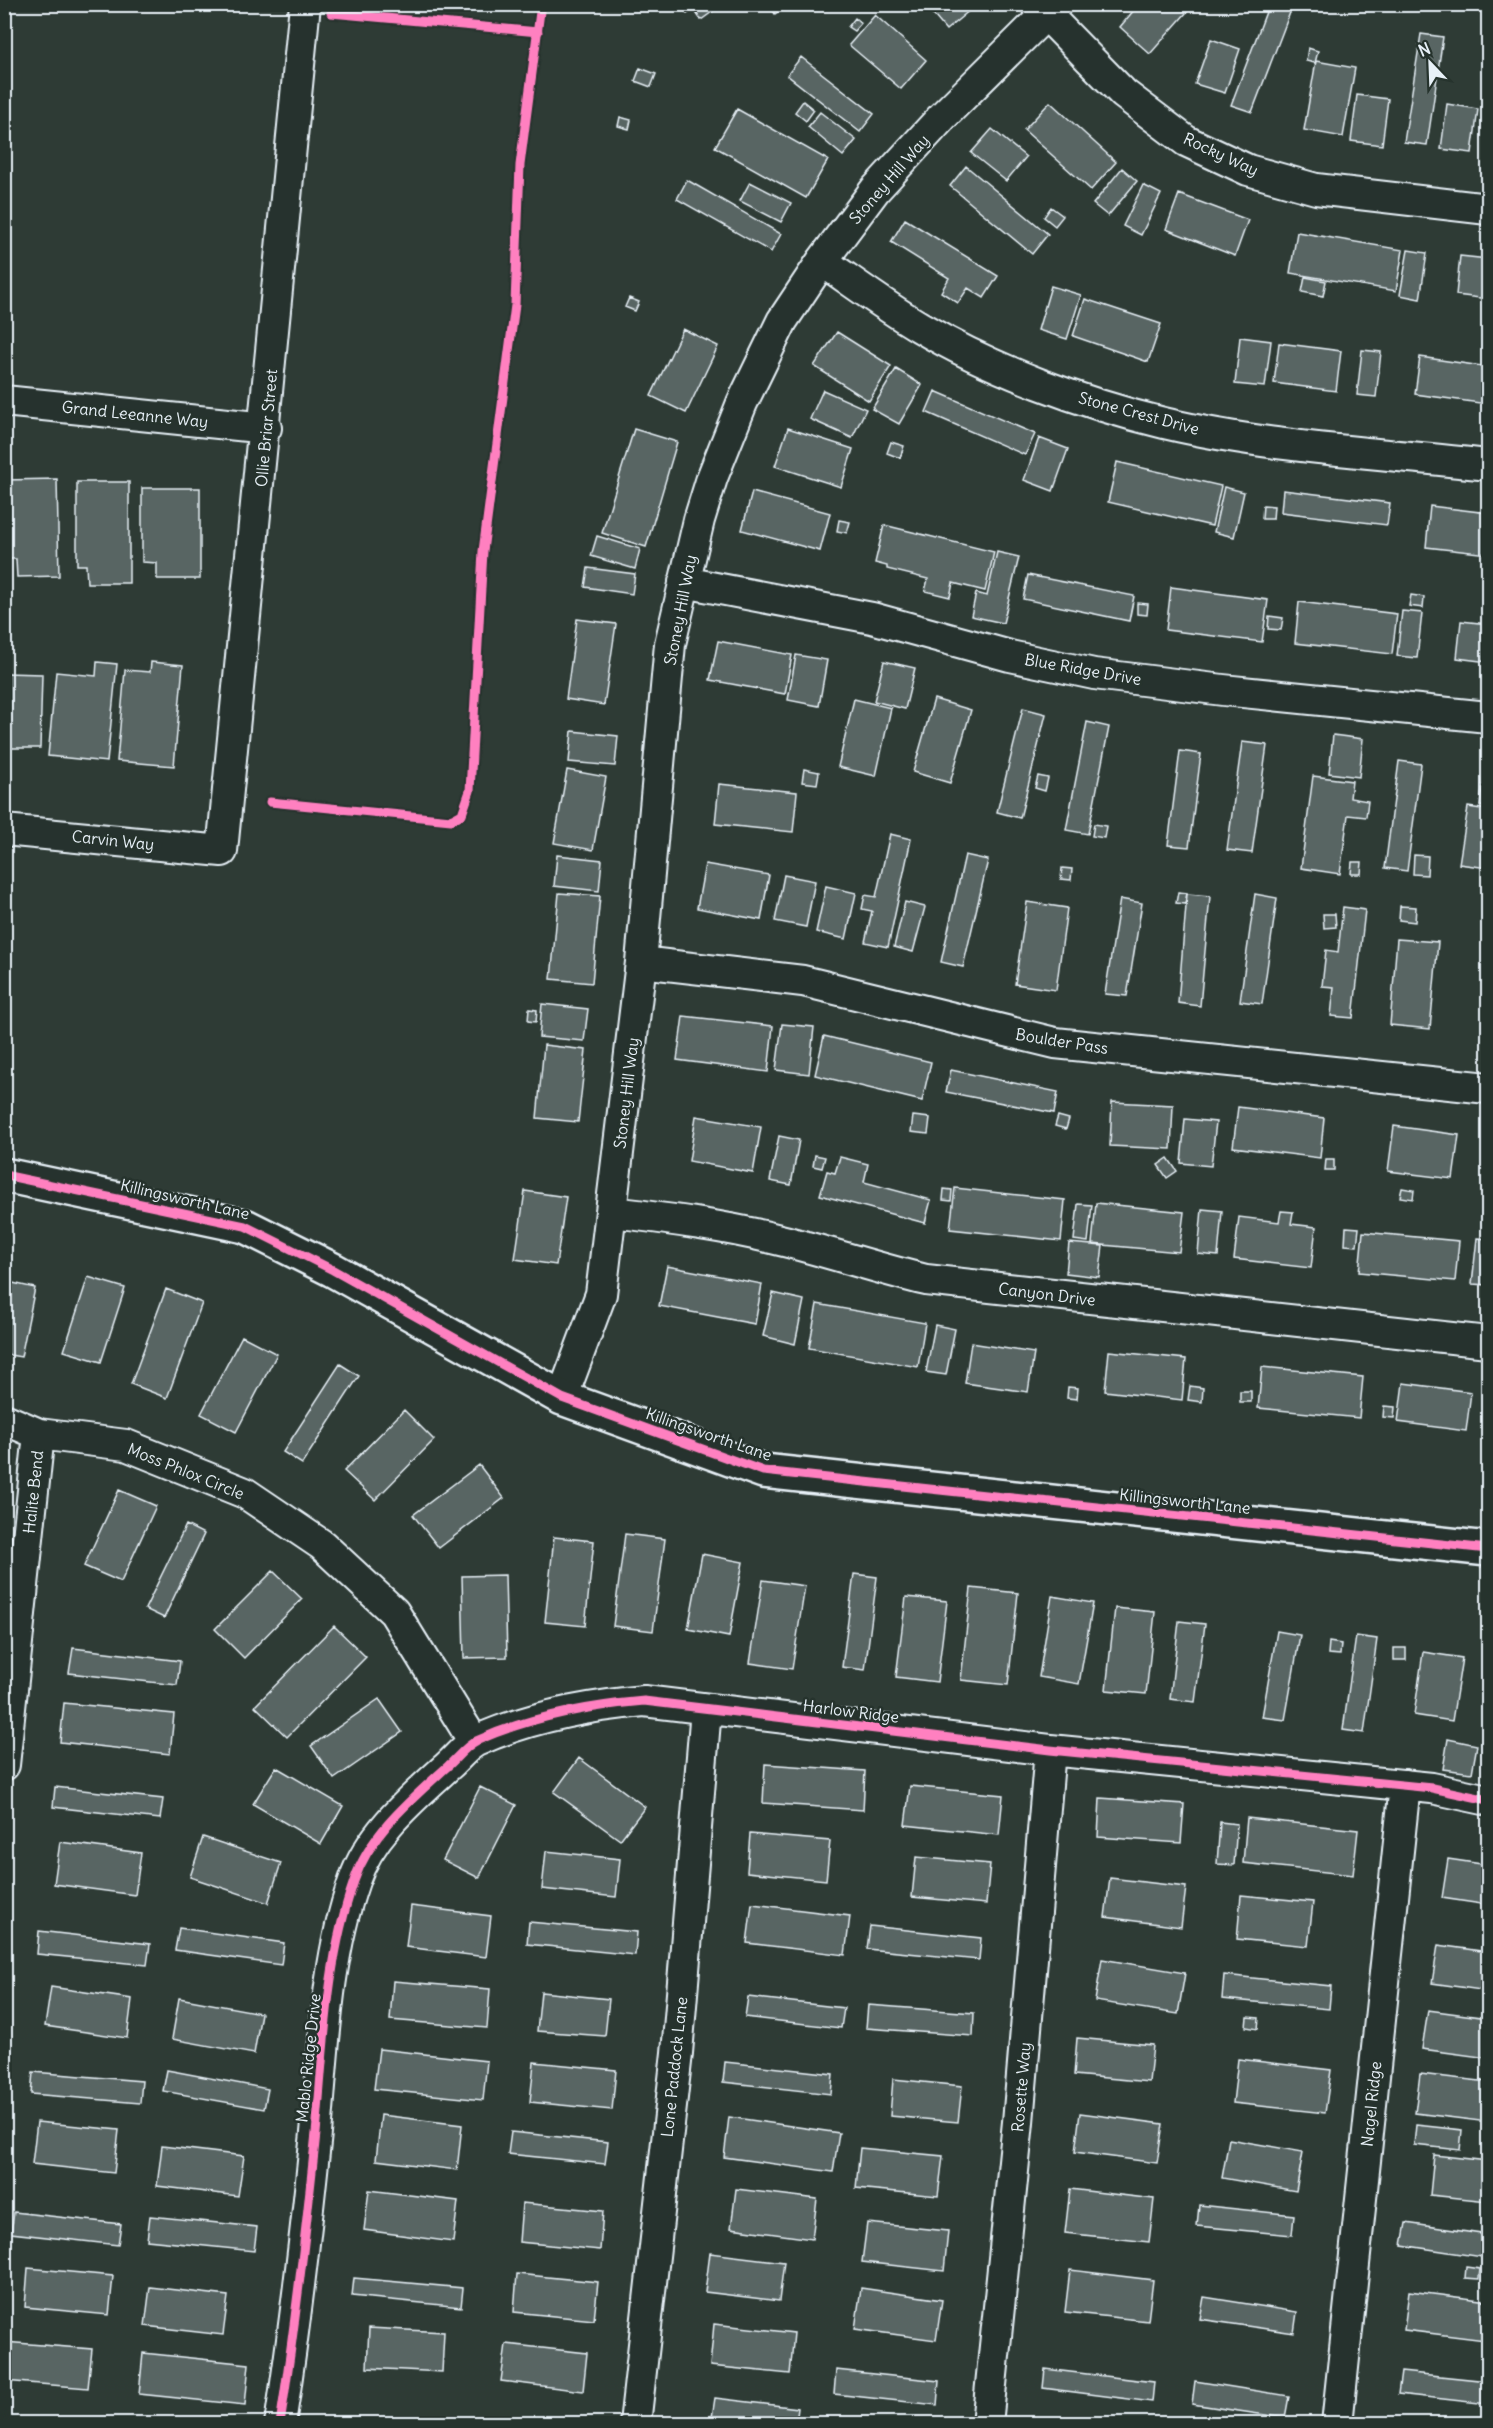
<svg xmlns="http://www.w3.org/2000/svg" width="1493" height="2428" font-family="Delius,sans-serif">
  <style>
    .building { fill: #596563; stroke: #e8f1f8; stroke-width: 1.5 }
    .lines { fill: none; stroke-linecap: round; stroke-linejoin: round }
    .street-casing { stroke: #e8f1f8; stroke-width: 34 }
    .secondary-casing { stroke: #e8f1f8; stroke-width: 38 }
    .street { stroke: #26332d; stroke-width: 30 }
    .secondary { stroke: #26332d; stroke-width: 33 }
    .cycleway-casing { stroke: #26332d; stroke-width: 13 }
    .cycleway { stroke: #ff80c0; stroke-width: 9 }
    .labels { text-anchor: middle; stroke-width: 5; stroke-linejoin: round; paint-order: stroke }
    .street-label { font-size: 16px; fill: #e8f1f8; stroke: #26332d }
  </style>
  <rect width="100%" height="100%" fill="#2e3b35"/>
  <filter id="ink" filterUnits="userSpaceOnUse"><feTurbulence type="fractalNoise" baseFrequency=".0167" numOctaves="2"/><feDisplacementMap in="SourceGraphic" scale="12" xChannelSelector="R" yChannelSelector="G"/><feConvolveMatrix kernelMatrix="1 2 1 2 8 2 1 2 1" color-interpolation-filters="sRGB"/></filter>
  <g filter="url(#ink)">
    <path class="building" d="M680,4h8l5,6 -6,4z
      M690,4h33l-22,16z
      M769,4h19l-13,10z
      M924,4h52v1l-30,25z
      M1139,4h55l-44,50 -30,-27z
      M1269,4l22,6 -39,102 -21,-7z
      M875,15l51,45 -25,29 -52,-44z
      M855,18l6,5 -7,8 -6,-4z
      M1421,34l22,3 -16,108 -23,-3z
      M1211,39l29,10 -15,44 -30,-9z
      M1308,48l10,3 -3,12 -9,-2z
      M801,57l73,57 -14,18 -73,-57z
      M1316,61l39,7 -12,69 -39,-7z
      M640,68l16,6 -5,13 -16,-6z
      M1357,95l31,4 -6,46 -31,-4z
      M803,101l11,9 -8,11 -11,-9z
      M1050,102l66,60 -25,28 -67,-60z
      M1447,104l31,5 -6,44 -31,-4z
      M737,109l91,51 -22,38 -91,-51z
      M820,112l36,28 -13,16 -35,-29z
      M620,117l11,3 -2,9 -11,-3z
      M992,129l34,28 -20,24 -35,-28z
      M966,166l82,68 -16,20 -82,-68z
      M1122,168l15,13 -29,35 -15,-12z
      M687,180l94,54 -10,18 -94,-53z
      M750,182l41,21 -10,19 -41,-21z
      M1143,185l18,9 -20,41 -18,-9z
      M1179,194l69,26 -13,36 -69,-27z
      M1051,207l12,9 -8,10 -11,-9z
      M905,219l93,57 -14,22 -16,-10 -10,15 -17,-11 8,-14 -58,-36z
      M1297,232l106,18 -7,41 -106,-18z
      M1408,250l19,3 -7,46 -20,-4z
      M1460,256l28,3v40l-32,-4z
      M1305,277l21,4 -3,15 -21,-4z
      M1051,286l30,9 -14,44 -29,-9z
      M629,298l10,4 -4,9 -10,-4z
      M1085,299l76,25 -13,38 -75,-26z
      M683,329l35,17 -32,67 -35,-17z
      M837,332l54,34 -22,35 -55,-35z
      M1240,337l31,4 -6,46 -30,-3z
      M1279,343l62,8 -5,40 -62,-8z
      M1362,350l19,2 -5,45 -19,-2z
      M1420,357l68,10 -1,37 -72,-10z
      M896,369l26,16 -23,39 -27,-15z
      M823,390l43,19 -14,29 -42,-19z
      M935,391l100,43 -10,21 -99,-43z
      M788,428l65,21 -12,38 -66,-21z
      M634,429l43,13 -31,105 -44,-14z
      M1039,438l29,11 -15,42 -29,-11z
      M891,442l13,4 -4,12 -13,-5z
      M1117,462l104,24 -9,40 -104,-24z
      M57,479l2,97 -42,1 -1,-18h-12v-79z
      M77,482h52v101h-42l-1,-18h-9z
      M1224,487l20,5 -10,45 -20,-5z
      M142,488h58v91h-43v-16l-15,-1z
      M1283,490l107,13 -3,22 -106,-13z
      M752,492l78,21 -10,38 -78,-21z
      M1263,505l11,1 -1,13h-11z
      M1430,506l58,7v41l-62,-7z
      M839,520l11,2 -3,11 -10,-2z
      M884,525l110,27 -9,39 -32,-8 -3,14 -25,-6 3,-12 -41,-10v-3l-12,-3z
      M597,536l43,13 -5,20 -44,-13z
      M997,552l22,5 -16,66 -32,-7 5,-23 11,3z
      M588,568l47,6 -3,20 -47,-7z
      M1028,575l106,21 -5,25 -106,-22z
      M1171,587l97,13 -6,42 -96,-12z
      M1411,595l13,2 -1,11 -14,-2z
      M1299,602l98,12 -5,40 -97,-11z
      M1137,603l11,1 -1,11 -10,-1z
      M1402,611l20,2 -5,45 -20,-2z
      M1269,616l14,2 -2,12 -13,-1z
      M577,619l39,5 -12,81 -38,-6z
      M1461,621l27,3v38l-31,-4z
      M718,641l74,14 -7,39 -75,-14z
      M796,655l31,5 -8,46 -31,-6z
      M884,661l31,7 -10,41 -31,-8z
      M97,662l20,2 -10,98 -59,-6 8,-84 40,4z
      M151,662l32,3 -9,101 -57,-5 8,-91 25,2z
      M4,673l38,1 -2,74h-36z
      M854,699l37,9 -15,68 -38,-9z
      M934,699l37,11 -21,73 -37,-11z
      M1023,708l23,6 -26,104 -23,-6z
      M1087,722l22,5 -21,107 -22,-4z
      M572,731l46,5 -3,30 -46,-4z
      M1333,735l30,4 -4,38 -30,-4z
      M1242,742l25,3 -15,108 -25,-3z
      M1180,751l21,3 -12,93 -21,-2z
      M1399,761l22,3 -14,107 -22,-3z
      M1485,764h3v43l-8,-1z
      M804,769l15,3 -2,12 -15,-2z
      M567,770l39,7 -13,73 -39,-7z
      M1038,776l10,2 -3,13 -10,-3z
      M1313,776l39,5 -2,17 18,3 -2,16 -18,-2 -8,59 -39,-6z
      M719,784l78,8 -4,40 -78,-8z
      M1468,807l20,3v58l-29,-4z
      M1094,824l12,2 -2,12 -12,-2z
      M890,834l21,5 -23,108 -23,-5 7,-31 -10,-2 3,-14 11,2z
      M557,855l45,5 -3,31 -45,-5z
      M965,855l23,5 -25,107 -22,-5z
      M1414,855l14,1 -1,19 -14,-1z
      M1352,862h10l-1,12h-10z
      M705,864l64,11 -8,45 -64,-12z
      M1062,868l10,1 -1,11 -10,-1z
      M784,875l31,6 -9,46 -31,-6z
      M826,886l30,7 -10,46 -30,-7z
      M1178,892l9,1 -2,11 -9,-1z
      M559,893l41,3 -8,87 -41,-4z
      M1187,894l23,2 -10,110 -22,-3z
      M1255,894l22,4 -15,106 -22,-3z
      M1120,899l22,4 -15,93 -22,-2z
      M905,902l20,5 -12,45 -19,-5z
      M1027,902l40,6 -11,82 -41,-6z
      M1400,906l16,1 -1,15 -16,-2z
      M1343,907l22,3 -12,108 -22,-2 3,-29 -12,-1 4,-36 12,2z
      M1323,914h12l1,13 -12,1z
      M1397,939l41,3 -8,87 -40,-4z
      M542,1004l46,5 -4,32 -45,-4z
      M529,1009l8,1 -1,12 -8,-1z
      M683,1016l90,10 -5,46 -91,-12z
      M782,1024l32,3 -5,47 -33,-4z
      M824,1036l107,26 -9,39 -107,-26z
      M544,1045l42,5 -8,72 -41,-4z
      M951,1070l107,22 -4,21 -108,-21z
      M1112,1102l61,3 -2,44 -61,-3z
      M1238,1107l86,11 -4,40 -87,-11z
      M696,1116l65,11 -8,46 -64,-12z
      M913,1116l17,2 -2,16 -17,-2z
      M1058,1116l11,3 -3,10 -11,-3z
      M1185,1119l31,3 -5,44 -30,-3z
      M1394,1126l65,9 -6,44 -65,-8z
      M779,1136l20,4 -8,45 -21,-4z
      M815,1155l10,2 -3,11 -9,-2z
      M840,1157l28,7 -4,18 67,18 -6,23 -105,-28 7,-24 8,2z
      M1168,1158l9,13 -10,7 -9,-13z
      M1326,1159h8v11h-9z
      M955,1188l110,12 -4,41 -111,-12z
      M1402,1188l12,2 -1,9 -13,-2z
      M944,1189l8,1 -1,11 -8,-1z
      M525,1191l41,6 -10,68 -41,-6z
      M1096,1203l88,9 -5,40 -87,-8z
      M1078,1204l14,1 -4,37 -14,-2z
      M1202,1209l20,2 -4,45 -20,-2z
      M1281,1211l12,1 -2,12 25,3 -5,41 -77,-9 5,-42 40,5z
      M1346,1227l13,1 -2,18 -12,-1z
      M1363,1232l96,9 -4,40 -96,-9z
      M1477,1238l11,1v46l-16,-1z
      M1069,1243l34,3 -4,31 -33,-4z
      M667,1266l95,18 -7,40 -96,-18z
      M88,1277l37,11 -24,74 -37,-11z
      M4,1281l31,7 -14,69 -17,-3z
      M166,1289l36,14 -35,95 -36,-14z
      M773,1293l31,7 -9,44 -32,-8z
      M817,1304l108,19 -7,44 -109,-19z
      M935,1325l20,4 -9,46 -20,-3z
      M242,1336l35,18 -41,78 -35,-18z
      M971,1343l63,10 -6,39 -63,-9z
      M1109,1351l77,8 -4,41 -77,-9z
      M340,1364l19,12 -57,88 -19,-12z
      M1262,1367l101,10 -4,41 -101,-10z
      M1403,1383l68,9 -5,39 -68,-9z
      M1190,1386l13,2 -1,14 -14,-2z
      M1068,1387l10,1 -1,11 -10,-1z
      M1240,1391h11v11h-11z
      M1384,1406l11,1 -1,11 -11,-1z
      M404,1410l30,30 -59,60 -31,-29z
      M479,1465l25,33 -65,50 -26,-33z
      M119,1490l37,16 -35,76 -37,-16z
      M186,1525l18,9 -40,84 -19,-9z
      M625,1534l40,5 -12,92 -40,-5z
      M554,1537l40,4 -9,85 -40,-4z
      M702,1554l41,8 -14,75 -41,-8z
      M273,1571l29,28 -58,59 -29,-29z
      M854,1574l23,3 -12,93 -23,-3z
      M505,1575l2,82 -43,1 -2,-82z
      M763,1580l42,6 -13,83 -42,-6z
      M971,1588l47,5 -10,92 -47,-5z
      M1052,1596l41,7 -14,81 -40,-7z
      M906,1597l41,4 -10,81 -41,-5z
      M1115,1608l40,4 -9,82 -40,-4z
      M1179,1621l26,3 -10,78 -25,-3z
      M334,1626l32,31 -79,80 -32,-31z
      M1277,1631l23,4 -15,85 -23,-3z
      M1356,1636l21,3 -13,94 -21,-3z
      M1329,1642l12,2 -1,11 -12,-1z
      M73,1648l107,13 -3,24 -108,-12z
      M1394,1648h12v12h-12z
      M1423,1652l39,6 -10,63 -38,-6z
      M379,1699l23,33 -68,47 -23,-33z
      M64,1703l110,11 -4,40 -110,-12z
      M1448,1739l29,6 -5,28 -29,-4z
      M579,1758l66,49 -25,33 -66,-48z
      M765,1764l100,7 -2,39 -100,-7z
      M276,1767l67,39 -22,38 -68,-40z
      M910,1786l93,9 -4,40 -94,-10z
      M55,1787l108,12 -3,20 -107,-12z
      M480,1787l36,18 -37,73 -36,-18z
      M1100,1798l84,6 -3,39 -83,-6z
      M1247,1818l111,12 -5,45 -110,-12z
      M1220,1822l17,2 -3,41 -17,-1z
      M750,1834l80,7 -4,39 -79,-8z
      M203,1837l78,26 -13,40 -78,-26z
      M60,1842l81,11 -6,42 -81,-11z
      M546,1851l74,8 -4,38 -74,-8z
      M916,1857l74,7 -4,40 -74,-7z
      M1448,1859l40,6v40l-46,-7z
      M1110,1878l76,9 -5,40 -76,-10z
      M1241,1895l72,7 -5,44 -71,-7z
      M752,1904l98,12 -5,39 -98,-12z
      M411,1906l80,10 -5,41 -80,-10z
      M529,1922l108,10 -2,23 -108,-11z
      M870,1926l111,12 -2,22 -112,-11z
      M179,1928l105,15 -3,22 -106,-15z
      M39,1931l111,13 -3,21 -110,-11z
      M1438,1945l50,7v39l-56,-8z
      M1102,1959l83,14 -7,41 -83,-13z
      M1224,1975l107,11 -2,23 -107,-10z
      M393,1981l97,8 -3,39 -97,-8z
      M51,1987l81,12 -5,39 -82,-12z
      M541,1992l68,7 -4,37 -68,-5z
      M748,1997l96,11 -3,20 -96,-11z
      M179,1998l82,15 -7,41 -82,-15z
      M868,2005l106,8 -1,23 -107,-8z
      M1428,2010l60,8v40l-66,-9z
      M1247,2017l12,1 -1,11 -12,-2z
      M1077,2038l76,7 -4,37 -75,-7z
      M379,2049l108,12 -4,39 -109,-11z
      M1238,2059l93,11 -6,43 -92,-10z
      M534,2062l82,8 -4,40 -82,-8z
      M725,2062l108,12 -2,20 -108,-12z
      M167,2070l101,19 -4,20 -101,-18z
      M33,2072l109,9 -2,22 -109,-9z
      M1420,2074l68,8v40l-73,-9z
      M893,2079l69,7 -4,36 -68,-6z
      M1080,2113l83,11 -6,39 -82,-11z
      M381,2115l81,10 -5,45 -81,-10z
      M729,2117l110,16 -6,39 -109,-15z
      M37,2122l82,8 -5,43 -82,-9z
      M1416,2125l46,5 -2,20 -46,-5z
      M511,2132l97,10 -3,22 -97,-10z
      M1229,2139l74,13 -7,39 -74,-13z
      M162,2146l82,10 -6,40 -81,-10z
      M860,2148l83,8 -5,40 -82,-8z
      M1434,2155l54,6v40l-58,-6z
      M736,2189l81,10 -5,40 -81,-11z
      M1070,2189l84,10 -5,43 -84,-9z
      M369,2190l89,11 -5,41 -89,-12z
      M522,2203l81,8 -3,39 -81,-8z
      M1199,2205l95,10 -2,20 -95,-9z
      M14,2212l107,12 -3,21 -107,-12z
      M150,2216l107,11 -3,24 -107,-11z
      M867,2223l81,8 -4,40 -82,-9z
      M1406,2223l82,12v23l-86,-13z
      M710,2253l74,9 -5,39 -74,-9z
      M1466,2267l14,2 -1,10 -14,-1z
      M28,2268l85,8 -4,39 -84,-8z
      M1070,2270l83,10 -5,41 -83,-9z
      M517,2274l81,8 -4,38 -80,-8z
      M354,2278l109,10 -2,19 -109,-11z
      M150,2287l78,9 -5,39 -78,-9z
      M861,2288l81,12 -6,40 -81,-11z
      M1409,2291l79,10 -3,39 -81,-10z
      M1204,2297l93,15 -3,21 -94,-14z
      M714,2324l80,9 -4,41 -80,-8z
      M369,2328l75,4 -2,40 -75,-4z
      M4,2342l88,7 -4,39 -84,-7z
      M506,2344l81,9 -4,38 -82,-10z
      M143,2353l106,11 -4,41 -106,-11z
      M1045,2369l109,13 -2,20 -109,-14z
      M836,2370l103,11 -2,24 -103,-11z
      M1401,2372l87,9v23l-90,-10z
      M1195,2381l94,15 -4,22 -93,-14z
      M715,2398l83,10 -2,16h-85z
      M489,2415l85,8v1h-86z
      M341,2420l29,4h-30z"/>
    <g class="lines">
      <defs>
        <path id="street" d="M1036,4l88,90 62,47 62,29 68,19 172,20
          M822,261c32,22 64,46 98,66 70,42 165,77 244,96 105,25 218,30 324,42
          M4,401l262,27
          M684,582l188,36 138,38 84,18 129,16 265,27
          M4,830l218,21 83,-847
          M641,962l162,19 252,62 433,45
          M613,1212c56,7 112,14 167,28 49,12 96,28 146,40l562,62
          M562,1398l39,-104 40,-332 29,-318 29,-124 13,-42 30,-75 40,-82 40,-60 53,-71 68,-74 113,-112
          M4,1419l35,15 87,11 119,48 77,52 72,67 80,130
          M4,1765l35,-331
          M280,2424c15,-97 26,-193 36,-291 8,-84 10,-172 38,-252 16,-48 59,-83 95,-116 8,-7 17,-19 27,-24 53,-24 111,-35 168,-40l406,49 382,38 56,12
          M635,2424l42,-371 29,-344
          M987,2424l31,-302 32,-372
          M1337,2424l68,-639"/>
        <path id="secondary" d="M4,1175l241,51 88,44 229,128 201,73 725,78"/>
      </defs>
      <use href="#street" class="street-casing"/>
      <use href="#secondary" class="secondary-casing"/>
      <use href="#street" class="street"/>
      <use href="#secondary" class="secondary"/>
      <defs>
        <path id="cycleway" d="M331,13l207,19
          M270,802l181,18 11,-6 8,-23 13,-240 32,-246 5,-140 21,-161
          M4,1175l241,51 88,44 229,128 201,73 725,78
          M280,2424c15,-97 26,-193 36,-291 8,-84 10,-172 38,-252 16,-48 59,-83 95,-116 8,-7 17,-19 27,-24 53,-24 111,-35 168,-40l406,49 382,38 56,12"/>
      </defs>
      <use href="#cycleway" class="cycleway-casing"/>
      <use href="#cycleway" class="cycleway"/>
    </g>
  </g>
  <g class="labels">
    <g class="street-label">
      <text transform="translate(1221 154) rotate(25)" y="6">Rocky Way</text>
      <text transform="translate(889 179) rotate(-49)" y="6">Stoney Hill Way</text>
      <text transform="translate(1139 413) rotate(15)" y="6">Stone Crest Drive</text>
      <text transform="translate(135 414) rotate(6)" y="6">Grand Leeanne Way</text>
      <text transform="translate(266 428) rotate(-85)" y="6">Ollie Briar Street</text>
      <text transform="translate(680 610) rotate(-79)" y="6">Stoney Hill Way</text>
      <text transform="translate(1083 669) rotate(10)" y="6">Blue Ridge Drive</text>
      <text transform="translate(113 840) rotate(6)" y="6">Carvin Way</text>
      <text transform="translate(1062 1041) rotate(9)" y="6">Boulder Pass</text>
      <text transform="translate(626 1093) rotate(-83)" y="6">Stoney Hill Way</text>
      <text transform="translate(185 1199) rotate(13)" y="6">Killingsworth Lane</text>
      <text transform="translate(1047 1294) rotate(7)" y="6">Canyon Drive</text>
      <text transform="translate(709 1434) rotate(19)" y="6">Killingsworth Lane</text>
      <text transform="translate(186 1471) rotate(22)" y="6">Moss Phlox Circle</text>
      <text transform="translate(33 1492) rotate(-84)" y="6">Halite Bend</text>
      <text transform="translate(1185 1501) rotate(6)" y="6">Killingsworth Lane</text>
      <text transform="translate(851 1711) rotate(7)" y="6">Harlow Ridge</text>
      <text transform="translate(308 2058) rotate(-84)" y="6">Mablo Ridge Drive</text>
      <text transform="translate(674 2067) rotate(-84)" y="6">Lone Paddock Lane</text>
      <text transform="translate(1021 2087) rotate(-85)" y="6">Rosette Way</text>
      <text transform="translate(1371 2104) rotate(-84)" y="6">Nagel Ridge</text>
    </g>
  </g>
  <rect width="1493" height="2428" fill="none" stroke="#26332d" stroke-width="24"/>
  <rect x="12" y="12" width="1469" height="2404" fill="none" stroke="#e8f1f8" stroke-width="2" filter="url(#ink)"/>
  <g transform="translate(1430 63) rotate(337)" stroke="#26332d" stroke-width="4.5" paint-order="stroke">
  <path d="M0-4.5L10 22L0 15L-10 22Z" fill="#e8f1f8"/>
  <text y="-9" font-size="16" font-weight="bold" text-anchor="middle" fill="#e8f1f8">N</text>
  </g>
</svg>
